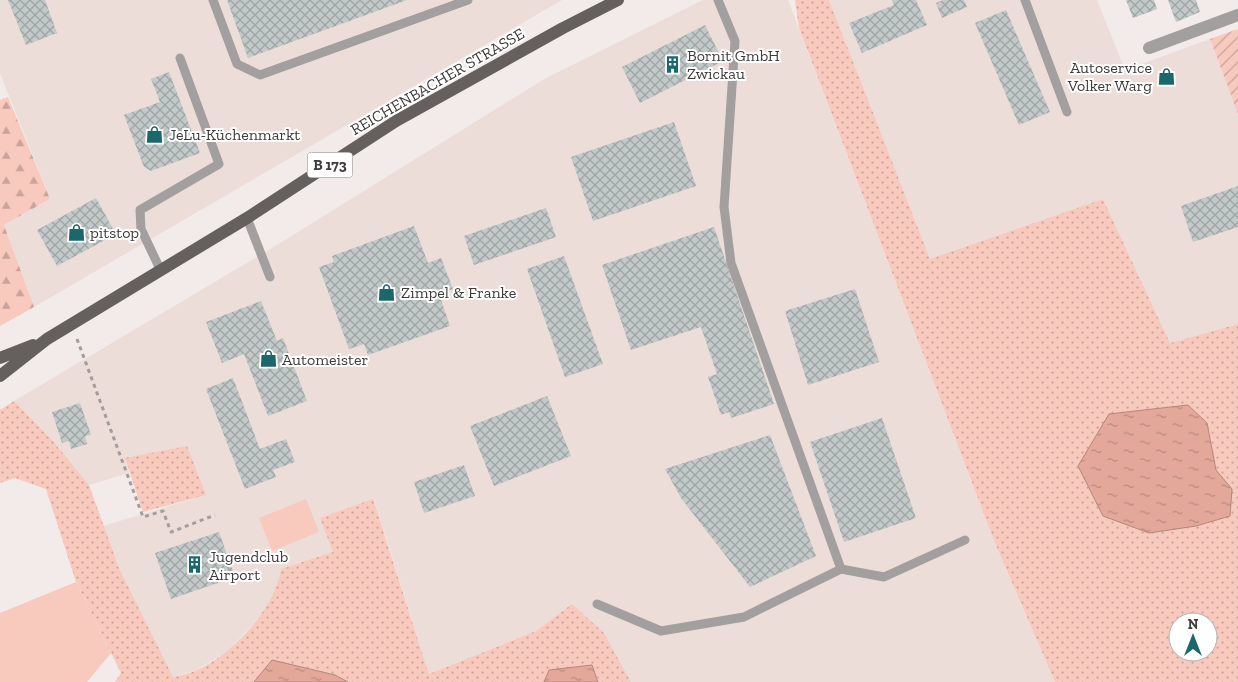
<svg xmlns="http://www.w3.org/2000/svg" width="1238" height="682" font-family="'Zilla Slab',serif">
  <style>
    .built { fill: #edddd9 }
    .grass { fill: url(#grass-dots); fill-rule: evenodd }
    .forest { fill: url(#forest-firs) }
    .garden { fill: url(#garden-furrows) }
    .pitch { fill: #f8c9bd }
    .water { fill: url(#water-ripples); stroke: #b2877c }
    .building { fill: url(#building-cross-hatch) }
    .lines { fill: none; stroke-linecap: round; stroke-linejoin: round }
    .path { stroke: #a29d9b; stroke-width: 3; stroke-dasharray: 4 4; stroke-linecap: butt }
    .service { stroke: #a29f9e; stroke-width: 9 }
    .minor { stroke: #a29f9e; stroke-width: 12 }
    .primary { stroke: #65605e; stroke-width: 12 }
    .labels { text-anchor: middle; stroke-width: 4; stroke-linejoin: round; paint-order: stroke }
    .shield { fill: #fff; stroke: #787675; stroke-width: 1 }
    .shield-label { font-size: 15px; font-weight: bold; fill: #3e3b3a }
    .poi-label { font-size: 16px; fill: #3e3b3a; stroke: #fff; text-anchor: start }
    .street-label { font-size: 16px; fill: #3e3b3a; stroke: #fff }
  </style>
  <defs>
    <pattern id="grass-dots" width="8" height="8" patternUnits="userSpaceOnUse" patternTransform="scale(1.25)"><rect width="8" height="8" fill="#f8c9bd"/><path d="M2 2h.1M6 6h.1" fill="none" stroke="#caa49b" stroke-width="1.8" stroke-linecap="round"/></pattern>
    <pattern id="forest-firs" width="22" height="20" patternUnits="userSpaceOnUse" patternTransform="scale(1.25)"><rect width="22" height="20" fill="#f8c9bd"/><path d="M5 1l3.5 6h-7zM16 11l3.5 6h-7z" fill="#caa49b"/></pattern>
    <pattern id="garden-furrows" width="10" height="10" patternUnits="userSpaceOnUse" patternTransform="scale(1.25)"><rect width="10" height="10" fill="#f8c9bd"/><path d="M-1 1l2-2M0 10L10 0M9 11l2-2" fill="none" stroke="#caa49b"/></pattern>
    <pattern id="water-ripples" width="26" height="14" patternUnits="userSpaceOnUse" patternTransform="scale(1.25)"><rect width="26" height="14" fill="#e3a899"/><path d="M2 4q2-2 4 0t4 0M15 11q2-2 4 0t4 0" fill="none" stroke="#b98a7e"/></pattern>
    <pattern id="building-cross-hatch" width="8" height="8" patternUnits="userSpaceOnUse" patternTransform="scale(1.25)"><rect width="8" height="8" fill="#c2c9c9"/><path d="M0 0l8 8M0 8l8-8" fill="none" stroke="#9fa4a4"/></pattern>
  </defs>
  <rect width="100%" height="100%" fill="#f2ebe9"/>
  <path class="built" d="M0,0h562l-528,307 -30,-82 46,-26 -50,-126z
    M703,0h85l207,543 60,139h-424l-27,-49 -32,-28 -36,26 -107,43 -45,-143 -51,21 -52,17 -3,17 -14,26 -35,38 -34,21 -23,6 -53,-109 -16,-42 103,-31 -81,-37 4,15 -40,12 -36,-44 -39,-40 258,-153 274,-170z
    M829,0h268l28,70 85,-31 28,75v210l-68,19 -67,-144 -173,61z"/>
  <path class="grass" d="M795,0h34l101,259 173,-60 67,144 68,-19v358h-183l-60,-139 -196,-515zM1178,622h30v30h-30z
    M14,401l39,40 36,44 30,83 54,109c7,-2 15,-3 22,-6 37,-16 80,-62 86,-102l52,-17 -13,-34 53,-19 56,175 107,-43 36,-27 32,29 27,49h-32l-7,-17 -42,5 -6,12h-196l-13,-7 -63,-15 -18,22h-139l6,-9 -45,-91 -30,-93 -31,-11 -15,5v-73z
    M187,446l19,49 -63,17 -18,-54z"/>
  <path class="forest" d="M8,97l42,102 -46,26 30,82 -34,19v-226z"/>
  <path class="garden" d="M1238,29v85l-28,-75z"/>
  <path class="pitch" d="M306,499l13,33 -47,19 -13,-33z
    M76,582l35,71 -24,29h-87v-69z"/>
  <path class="water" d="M1188,405l19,18 9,47 16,19 -2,27 -34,10 -47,7 -46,-17 -25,-50 31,-52z
    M272,660l63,15 13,7h-94z
    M592,665l6,17h-54l5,-12z"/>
  <path class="building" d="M8,0h37l12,33 -31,12z
    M227,0h180l-159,58z
    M892,0h24l11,25 -65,28 -13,-30 45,-18z
    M943,0h21l3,7 -25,11 -6,-15z
    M1126,0h28l3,9 -24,9z
    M1168,0h28l4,12 -24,10z
    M1006,10l44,102 -31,13 -44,-102z
    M705,25l18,36 -83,42 -18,-36z
    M169,72l31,81 -49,18 -7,-4 -20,-52 36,-13 -9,-23z
    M674,122l22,64 -103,35 -22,-64z
    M1238,186v41l-45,15 -12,-36z
    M96,198l20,36 -59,32 -20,-36z
    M546,208l10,29 -82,28 -10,-29z
    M414,226l14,37 13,-5 12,31 -14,5 11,32 -82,29 -4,-11 -15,5 -30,-82 15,-5 -2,-6z
    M714,227l60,177 -43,14 -2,-6 -8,3 -13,-38 9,-3 -16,-47 -70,23 -29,-85z
    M564,256l39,108 -38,13 -38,-108z
    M855,289l24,73 -71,23 -23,-74z
    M261,301l16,40 6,-3 24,63 -39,15 -24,-62 -22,9 -16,-41z
    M233,378l27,71 26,-10 9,23 -22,8 3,7 -31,12 -39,-100z
    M547,396l24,60 -77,30 -24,-60z
    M80,403l11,32 -6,1 2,8 -16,5 -2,-8 -7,2 -10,-31z
    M882,418l34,100 -72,24 -34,-100z
    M770,435l46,121 -66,31 -69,-89 -16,-29z
    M464,465l11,31 -51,17 -10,-31z
    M219,532l16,45 -64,22 -16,-46z"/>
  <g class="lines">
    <path class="path" d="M77,339l66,178 20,-6 8,21 44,-17"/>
    <path class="service" d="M213,0l24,64 23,11 208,-75
      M1025,0l42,112
      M247,218l23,59
      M160,269l-19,-40 -1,-19 79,-46 -39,-106
      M841,569l43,8 81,-37
      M597,604l64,27 83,-14 97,-48 -110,-306 -7,-56 11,-166 -17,-41"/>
    <path class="minor" d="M1149,48l89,-33"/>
    <path class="primary" d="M0,358l33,-13
      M0,376l47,-37 200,-121 149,-97 167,-93 55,-28"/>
  </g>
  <defs>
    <symbol id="building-bare" viewBox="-9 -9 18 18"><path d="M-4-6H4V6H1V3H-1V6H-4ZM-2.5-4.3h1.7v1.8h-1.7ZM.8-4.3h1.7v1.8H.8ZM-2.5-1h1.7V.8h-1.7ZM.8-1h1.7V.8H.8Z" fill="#1a686b" stroke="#fff" stroke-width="2.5" paint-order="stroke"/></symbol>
    <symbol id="shop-bare" viewBox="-9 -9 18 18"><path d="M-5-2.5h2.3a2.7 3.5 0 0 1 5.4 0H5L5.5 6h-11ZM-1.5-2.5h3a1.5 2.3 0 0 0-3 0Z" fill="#1a686b" stroke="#fff" stroke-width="2.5" paint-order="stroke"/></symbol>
  </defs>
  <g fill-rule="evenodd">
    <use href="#building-bare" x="660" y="52" width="25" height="25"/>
    <use href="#shop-bare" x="1154" y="64" width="25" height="25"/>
    <use href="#shop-bare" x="142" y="122" width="25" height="25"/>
    <use href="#shop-bare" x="64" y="220" width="25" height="25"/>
    <use href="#shop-bare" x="374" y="280" width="25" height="25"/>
    <use href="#shop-bare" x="256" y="346" width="25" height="25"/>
    <use href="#building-bare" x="182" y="552" width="25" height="25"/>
  </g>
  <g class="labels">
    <rect class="shield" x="307.5" y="152.5" width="45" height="25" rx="4"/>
    <g class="shield-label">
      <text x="330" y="170">B 173</text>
    </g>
    <g class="poi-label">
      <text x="687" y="61">Bornit GmbH<tspan x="687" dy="18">Zwickau</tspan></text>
      <text x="1152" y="73" text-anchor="end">Autoservice<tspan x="1152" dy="18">Volker Warg</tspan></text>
      <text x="169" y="140">JeLu-Küchenmarkt</text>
      <text x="90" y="238">pitstop</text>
      <text x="401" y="298">Zimpel &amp; Franke</text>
      <text x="282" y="365">Automeister</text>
      <text x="209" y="562">Jugendclub<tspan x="209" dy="18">Airport</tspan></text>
    </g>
    <g class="street-label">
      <text transform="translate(437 81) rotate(-30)" y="6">REICHENBACHER STRASSE</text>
    </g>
  </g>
  <g transform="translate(1193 637)"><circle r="24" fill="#ffffff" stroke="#b2b1b0"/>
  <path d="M0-4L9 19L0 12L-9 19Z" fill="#1a686b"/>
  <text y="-8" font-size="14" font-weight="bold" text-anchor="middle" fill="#3e3b3a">N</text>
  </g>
</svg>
